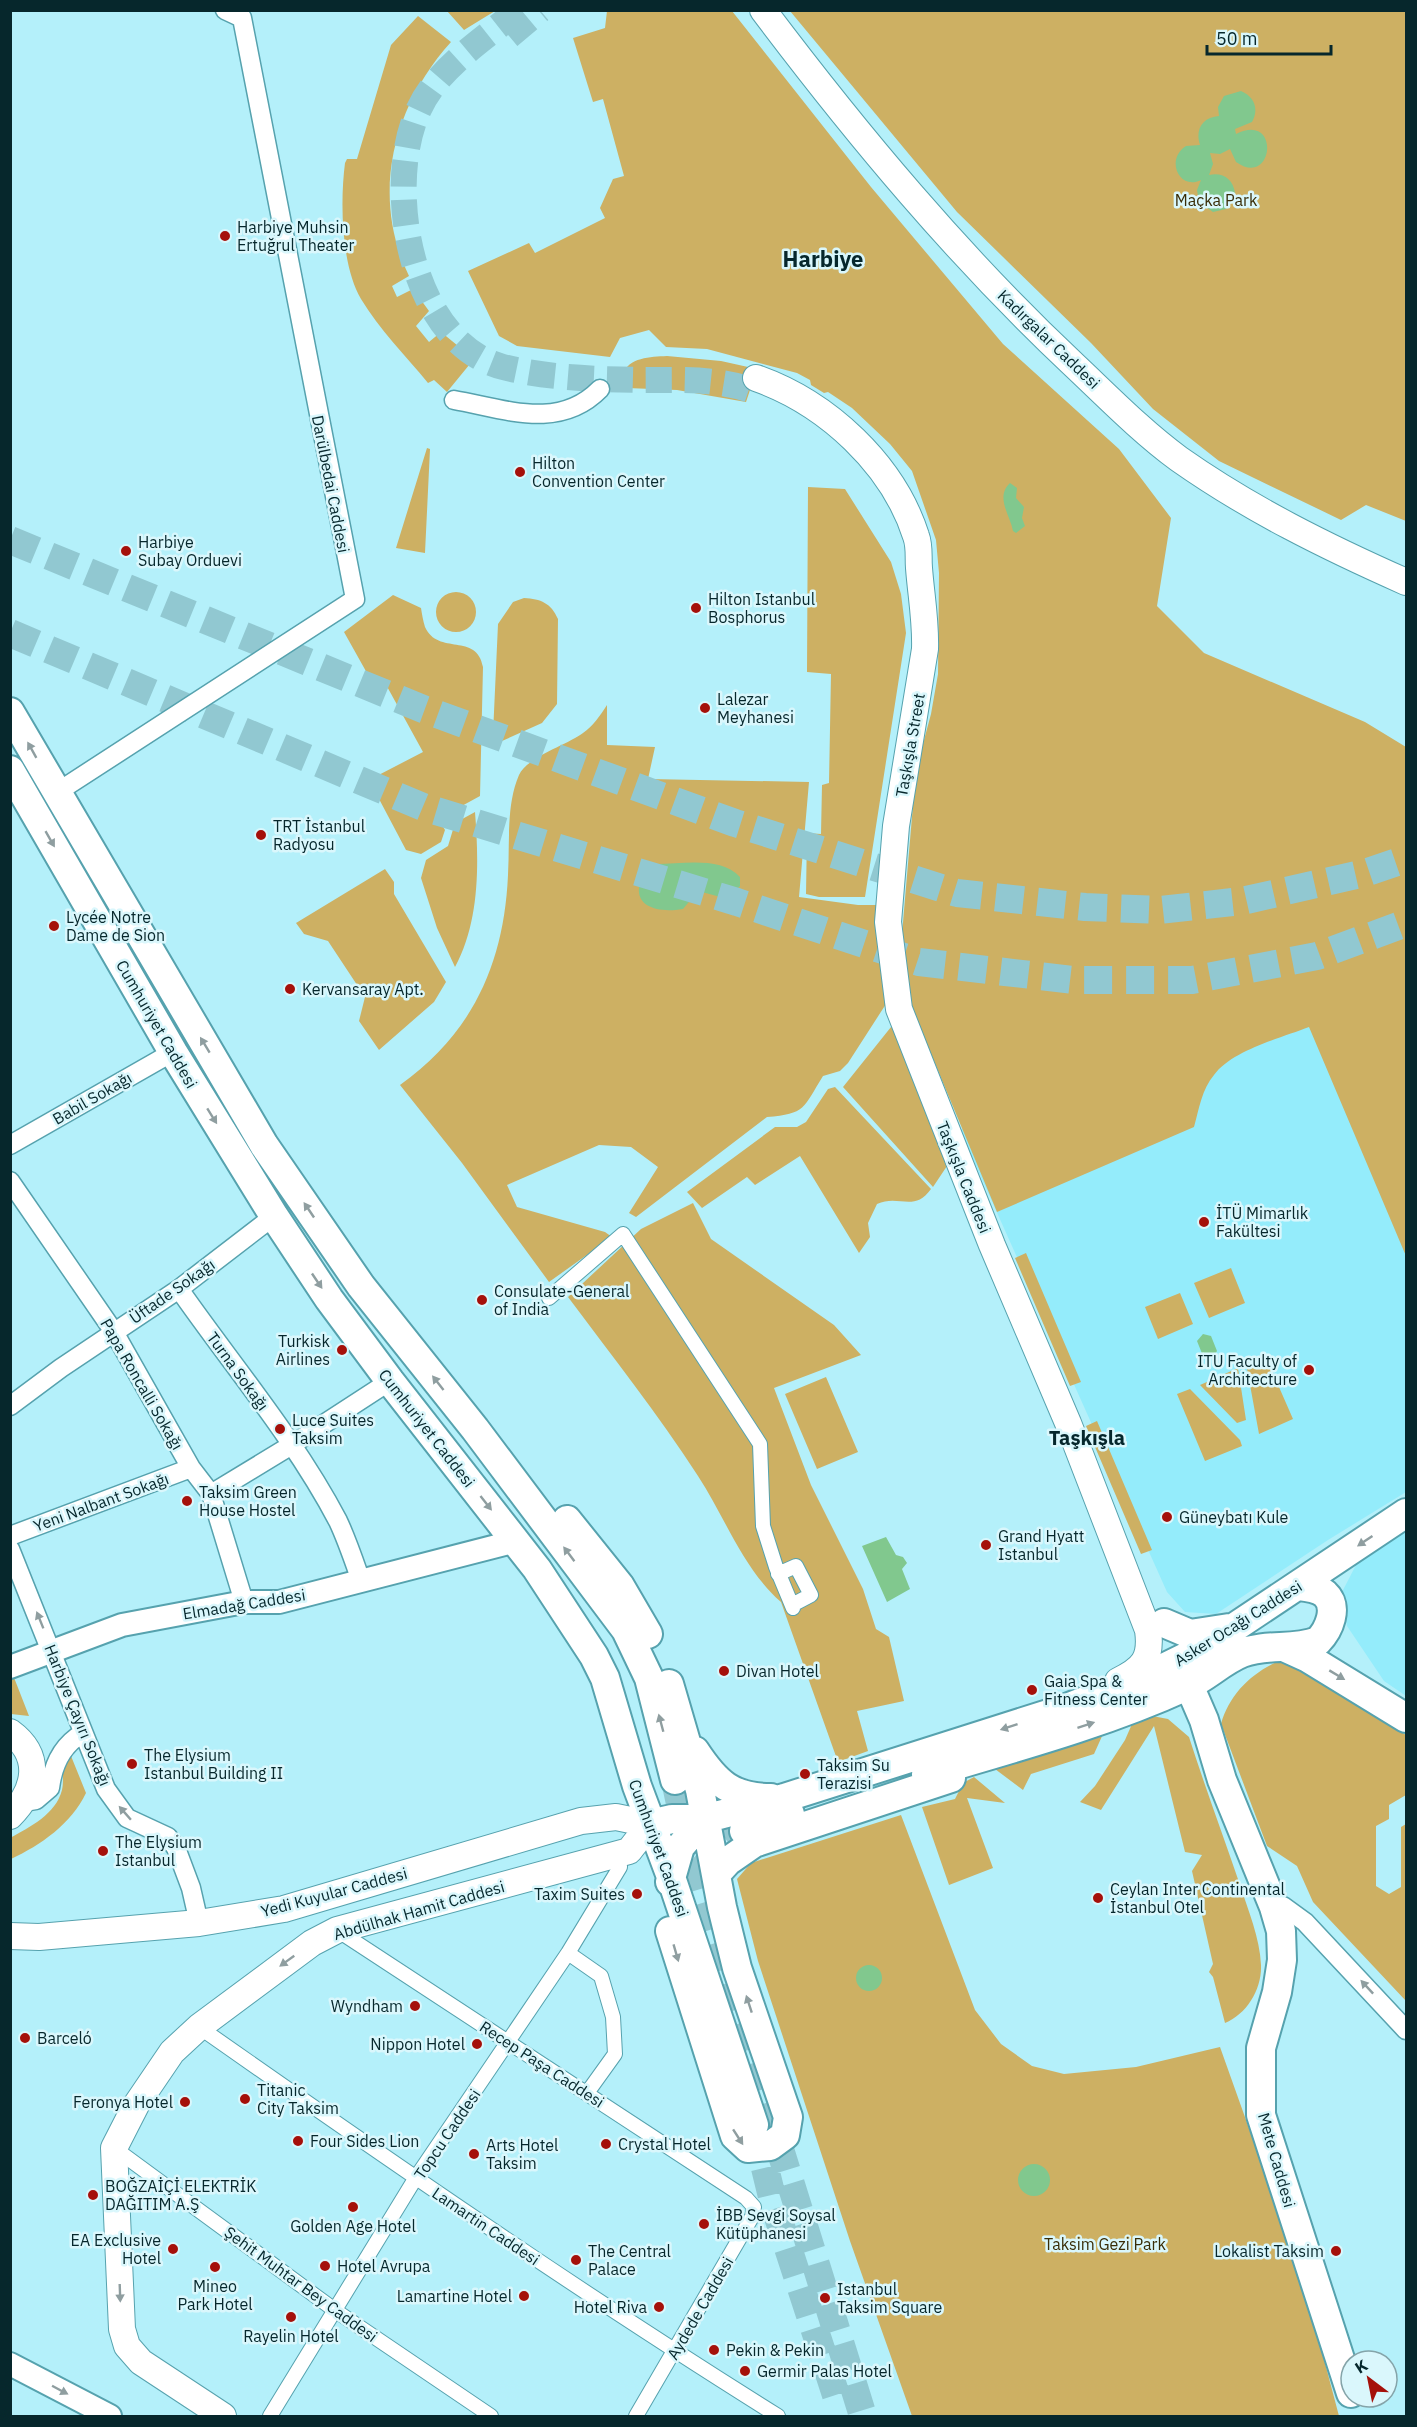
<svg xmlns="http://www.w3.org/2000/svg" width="1417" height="2427" font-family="'IBM Plex Sans',sans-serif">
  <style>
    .built { fill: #94ecfb }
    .green { fill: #cdb063 }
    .water { fill: #81c88e }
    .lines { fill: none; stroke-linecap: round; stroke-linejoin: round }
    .secondary-tunnel { stroke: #91c8d1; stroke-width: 26; stroke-dasharray: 26 13; stroke-linecap: butt }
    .primary-tunnel { stroke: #91c8d1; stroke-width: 28; stroke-dasharray: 28 14; stroke-linecap: butt }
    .pedestrian-casing { stroke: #56a2ae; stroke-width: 16 }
    .minor-casing { stroke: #56a2ae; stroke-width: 21 }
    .tertiary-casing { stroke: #56a2ae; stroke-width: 26 }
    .secondary-casing { stroke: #56a2ae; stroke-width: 28 }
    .primary-casing { stroke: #56a2ae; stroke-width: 32 }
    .pedestrian { stroke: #fff; stroke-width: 14 }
    .minor { stroke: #fff; stroke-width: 18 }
    .tertiary { stroke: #fff; stroke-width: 22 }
    .secondary { stroke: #fff; stroke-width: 26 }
    .primary { stroke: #fff; stroke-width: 28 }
    .oneway { fill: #8f9ea0 }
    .poi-dot { fill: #a5100a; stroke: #daf7fc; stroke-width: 2 }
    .labels { text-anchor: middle; stroke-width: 5; stroke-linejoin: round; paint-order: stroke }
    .park-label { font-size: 16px; fill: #392c06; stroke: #daf7fc }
    .poi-label { font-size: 16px; fill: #06272c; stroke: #daf7fc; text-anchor: start }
    .street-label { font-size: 16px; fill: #06272c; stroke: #daf7fc }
    .quarter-label { font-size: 20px; font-weight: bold; fill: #06272c; stroke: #daf7fc }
    .district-label { font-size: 22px; font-weight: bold; fill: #06272c; stroke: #daf7fc }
  </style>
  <rect width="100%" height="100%" fill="#b4f0fa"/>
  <path class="built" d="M1406,922v570l-78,48 -112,74 -31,-2 -18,-20 -207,-462z
    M1406,1531v165l-22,-15 -37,-55 -5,-34 14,-27z"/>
  <path class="green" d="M447,11h48l-31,19z
    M607,11h125l139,176 132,157 116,105 52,69 -14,88 47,47 161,69 41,25v509l-97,-229c-28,11 -77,23 -95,48 -12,14 -15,34 -20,52l-197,85 -86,-206 -9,-72 14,-164 15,-56 7,-40 1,-101 -3,-33 -24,-69 -22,-27 -38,-36 -24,-16 -4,1 -13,-8 -1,-5 -13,-7 -90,-24 -41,-2 -17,-17 -29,8 -10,19 -93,-11 -18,-10 -31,-65 61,-28 6,10 70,-35 -5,-10 13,-29 11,-3 -21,-77 -10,3 -20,-64 32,-10z
    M790,11h616v510l-40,-16 -25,15 -122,-59 -66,-52 -62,-66 -134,-131z
    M418,16l33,26c-58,64 -81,154 -42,234l-17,10 5,11 16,-8 16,22 -13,15 13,16 12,-10 33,27 -27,33 -13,-12 -6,3c-22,-27 -49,-54 -67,-84 -20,-34 -21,-97 -16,-136l2,-4h10l34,-114z
    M667,356l54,5 36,8 -11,33 -69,-12 -50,-2 -4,-3 -1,-10c7,-18 28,-18 45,-19z
    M427,448l3,1 -5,104 -29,-5z
    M808,487l37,2 46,73 10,32 5,39 -41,264h-46l-13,-3 1,-61 14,1 1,-49 7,-2 2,-109 -24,-2z
    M436 612a20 20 0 1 1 40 0a20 20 0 1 1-40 0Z
    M393,595l28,13c1,6 2,13 4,19 13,29 52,5 58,40l-3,129 -42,23 7,11 -4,12 -20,12 -15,-4 -37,-70 54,-28 -39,-71 -12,1 -28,-50z
    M524,598c17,1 27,5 34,21l-1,85 -15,19 -40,18 -9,-7 5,-110 15,-22z
    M607,705v40l48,2 -7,32 161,3 -10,115 59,8h20l8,99 -38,59 -8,8 -17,5c-20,32 -17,38 -56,41l-131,100 -7,-4 29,-46 -27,-20 -32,-2 -92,40 10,22 88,25 7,5 -63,45 -87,-119 -62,-78c73,-52 104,-122 108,-210 2,-33 -2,-70 11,-100 8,-18 48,-30 64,-42 10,-7 17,-17 24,-28z
    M475,812c4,51 5,109 -20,155l-18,-39 -16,-50 5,-18 22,-14 7,-23z
    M385,869l9,13v12l52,88 -12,20 -55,48 -20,-29 6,-24 -37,-56 -24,-7 -8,-11z
    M895,1022l54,141 -16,24 -90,-100z
    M835,1087l96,102c-17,24 -32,5 -54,15l-9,19 2,14 -11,16 -59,-97 -45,29 -8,-8 -45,31 -15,-16 88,-65h22l9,-5 22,-33z
    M693,1203l18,36 123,86 27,30 -87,33 37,97 52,104 13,40 13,8 15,64 -47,10 11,40 -30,11 -57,-160c-38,-33 -56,-85 -83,-126 -40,-62 -86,-120 -130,-179l73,-68z
    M1026,1253l55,129 -11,4 -55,-128z
    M1231,1268l14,35 -36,15 -15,-35z
    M1180,1293l13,31 -35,15 -13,-32z
    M1265,1355l28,64 -34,15 -13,-71z
    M1238,1368l8,52 -9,3 -37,-38z
    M826,1377l32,75 -41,17 -32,-75z
    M1190,1389l50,51 2,6 -37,15 -28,-67z
    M1097,1421l55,129 -11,4 -55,-128z
    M1279,1661l37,17 90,57v60l-17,10v14l-13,7v60l13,8 12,-7v-60l5,-3v177l-93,-99 -16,-36 -30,-20 -46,-122c8,-29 30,-51 58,-63z
    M13,1675l16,41 -18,-2 -1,-38z
    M1147,1715l21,4 21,18c16,50 34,98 51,148 8,25 20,53 21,80 1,24 -14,49 -36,58l-12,-46 -4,-5 4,-8 -21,-93 10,-16 -17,-3 -31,-126 -53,84 -21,-8 15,-16 30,-46 7,-16z
    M1103,1734l-9,20 -63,20 -8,16 -28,-21z
    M71,1756l15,37c-15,31 -45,52 -75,66l-1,-21c20,-11 46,-24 52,-48 2,-8 0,-19 1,-29z
    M974,1777l31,26 -38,-5 26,70 -44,17 -27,-78 33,-8 8,-16z
    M901,1815l74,195 26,34 31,22 32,8 72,-7 84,-20 83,233 36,136h-427l-62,-175 -92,-280 -21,-82 14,-16z"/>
  <path class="water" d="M1241,91c14,6 18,18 11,31l-17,7 1,5c45,-23 38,55 0,28l-6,-13 -10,5 -10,-1 3,11 -4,11c14,-3 24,4 26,18l-9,16 -13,3 -14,-10 -2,-12 4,-10c-22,11 -36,-21 -15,-34l14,-1c-5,-15 2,-28 19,-29l-1,-9 6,-11z
    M1010,483l7,5 -1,10 8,9 -2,11 3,8 -9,7 -3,-2c-3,-16 -18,-34 -3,-48z
    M656,864c27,0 65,-8 84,13v9l-12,13 -30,-8 -15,18c-34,6 -59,-9 -34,-42z
    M1203,1334l8,2 6,15 -5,8 -9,-3 -6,-15z
    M886,1537l10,18 7,2 4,6 -5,6 8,20 -23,13 -25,-56z
    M856 1978a13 13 0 1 1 26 0a13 13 0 1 1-26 0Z
    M1018 2180a16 16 0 1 1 32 0a16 16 0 1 1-32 0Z"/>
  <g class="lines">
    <path class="secondary-tunnel" d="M518,10c-34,30 -79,56 -99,99 -36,76 -9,234 84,258 43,11 91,12 136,13 36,0 78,-2 112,10
      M509,36l31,-26"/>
    <path class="primary-tunnel" d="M10,540l413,169 312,114 222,70 128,14 75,3 82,-9 123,-28 41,-14
      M10,633l413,174 314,95 182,60 155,18h118l125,-24 89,-33
      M675,1780l21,99 167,537
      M700,1873l19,-25 25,-17
      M755,2127l19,78 63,193"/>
    <defs>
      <path id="pedestrian" d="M549,1298l74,-64 137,210 3,82 13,41 17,41
        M778,1574l18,-8 15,29 -19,10
        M337,1930l409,268 8,9 -2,10 -116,199
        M568,1953l33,23 12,41 2,37 -28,39
        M199,2027c191,134 382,266 579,389
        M114,2148l222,163 155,105
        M270,2416l145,-237 153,-226 52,-86 -2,-15"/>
      <path id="minor" d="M454,400c51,9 105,31 146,-11
        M56,793l299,-194 -113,-581 -17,-8
        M10,1145l163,-93
        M10,1181l104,151 77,136 20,26 33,108
        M179,1289c53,76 116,150 159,232 9,19 16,40 23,60
        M10,1406l51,-38 118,-79 95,-73
        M211,1494l79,-48 100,-65
        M10,1536l181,-68
        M10,1549l96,240 21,29 41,19 8,11 15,40 8,35
        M24,1802l12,-2 14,-12c3,-24 12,-43 33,-55
        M1274,1907l9,-1 22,16 101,108"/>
      <path id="tertiary" d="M10,1667l112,-42 122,-23h35l237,-61
        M10,2364l100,52"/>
      <path id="secondary" d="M763,10c95,126 196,247 311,355 34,32 67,66 105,94 71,50 148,88 227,123
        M756,378c71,25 137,86 160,158 4,11 2,20 3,32 2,27 7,53 6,81l-29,177 -8,96 11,87 93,236 76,178 80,207c4,29 -5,39 -30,51
        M10,1732c33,24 26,58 0,84
        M10,1936l29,1 160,-14 85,-14 297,-88 35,-4 34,7 -21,27 -292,79 -25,13 -113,84 -27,25 -36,53 -22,43 8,181 5,17 14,16 82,54"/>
      <path id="primary" d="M10,712l254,433 97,141 114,143 151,201 23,48 26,102
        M10,770l163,282 101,164 55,83 61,82 147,188 57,87 11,22 32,108 33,88 84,251
        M567,1520l53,66 28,48
        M1164,1623l26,11 39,-6
        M1286,1648l22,10 98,60
        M1179,1662l25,58 18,60 52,127 7,24 1,29 -5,32 -16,56v67l90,278
        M669,1684l31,106 22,117 15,61 51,149 -3,18 -15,11 -22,2 -13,-12 -65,-205
        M695,1751c21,32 37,47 76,47
        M926,1774c88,-26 178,-50 261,-88 20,-9 35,-25 55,-33 25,-10 51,-2 76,-12 11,-11 21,-34 7,-47 -7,-6 -18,-7 -27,-8
        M650,1824l22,-5h32l80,-21 280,-89 75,-29 63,-31 204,-136
        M744,1831l46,-17
        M717,1873l11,-12 26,-18 197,-65
        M670,1882l10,-35 24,-28"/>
    </defs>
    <use href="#pedestrian" class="pedestrian-casing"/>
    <use href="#minor" class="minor-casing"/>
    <use href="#tertiary" class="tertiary-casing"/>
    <use href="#secondary" class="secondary-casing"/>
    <use href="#primary" class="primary-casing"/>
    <use href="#pedestrian" class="pedestrian"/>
    <use href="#minor" class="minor"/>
    <use href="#tertiary" class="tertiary"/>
    <use href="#secondary" class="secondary"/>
    <use href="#primary" class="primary"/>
  </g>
  <defs><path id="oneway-solid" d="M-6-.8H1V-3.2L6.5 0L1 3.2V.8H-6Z" transform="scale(1.5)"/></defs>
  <g class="oneway">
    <use href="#oneway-solid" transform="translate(32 750) rotate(-119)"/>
    <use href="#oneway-solid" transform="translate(50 839) rotate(60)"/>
    <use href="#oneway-solid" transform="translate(205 1045) rotate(-121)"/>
    <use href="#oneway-solid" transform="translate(212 1116) rotate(58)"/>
    <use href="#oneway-solid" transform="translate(309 1210) rotate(-124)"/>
    <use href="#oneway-solid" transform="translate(317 1281) rotate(56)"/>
    <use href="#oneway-solid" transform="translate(438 1383) rotate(-128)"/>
    <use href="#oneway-solid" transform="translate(486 1503) rotate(52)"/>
    <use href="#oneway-solid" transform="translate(1365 1541) rotate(146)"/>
    <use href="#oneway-solid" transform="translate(569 1554) rotate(-127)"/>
    <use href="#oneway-solid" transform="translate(40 1620) rotate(-112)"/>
    <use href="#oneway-solid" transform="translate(1337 1675) rotate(31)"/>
    <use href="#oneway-solid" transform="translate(661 1723) rotate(-105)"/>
    <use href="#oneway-solid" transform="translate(1086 1725) rotate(-18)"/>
    <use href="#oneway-solid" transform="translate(1009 1727) rotate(162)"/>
    <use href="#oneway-solid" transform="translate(125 1813) rotate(-131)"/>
    <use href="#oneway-solid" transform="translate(676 1953) rotate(74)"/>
    <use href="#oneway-solid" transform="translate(287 1961) rotate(144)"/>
    <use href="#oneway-solid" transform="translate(1367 1987) rotate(-133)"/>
    <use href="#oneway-solid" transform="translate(749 2004) rotate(-108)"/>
    <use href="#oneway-solid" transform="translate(738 2137) rotate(57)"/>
    <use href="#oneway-solid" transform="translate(120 2293) rotate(88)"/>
    <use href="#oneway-solid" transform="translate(60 2390) rotate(28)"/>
  </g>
  <g class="poi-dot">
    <circle cx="225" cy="236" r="6"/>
    <circle cx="520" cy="472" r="6"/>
    <circle cx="126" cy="551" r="6"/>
    <circle cx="696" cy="608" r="6"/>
    <circle cx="705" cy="708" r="6"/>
    <circle cx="261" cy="835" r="6"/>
    <circle cx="54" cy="926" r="6"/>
    <circle cx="290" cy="989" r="6"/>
    <circle cx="1204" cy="1222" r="6"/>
    <circle cx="482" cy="1300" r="6"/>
    <circle cx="342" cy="1350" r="6"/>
    <circle cx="1309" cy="1370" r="6"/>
    <circle cx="280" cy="1429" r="6"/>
    <circle cx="187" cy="1501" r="6"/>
    <circle cx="1167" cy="1517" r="6"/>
    <circle cx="986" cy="1545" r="6"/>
    <circle cx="724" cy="1671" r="6"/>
    <circle cx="1032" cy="1690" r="6"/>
    <circle cx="132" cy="1764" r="6"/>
    <circle cx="805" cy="1774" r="6"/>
    <circle cx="103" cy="1851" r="6"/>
    <circle cx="637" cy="1894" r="6"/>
    <circle cx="1098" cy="1898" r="6"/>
    <circle cx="415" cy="2006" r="6"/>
    <circle cx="25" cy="2038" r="6"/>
    <circle cx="477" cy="2044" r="6"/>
    <circle cx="245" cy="2099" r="6"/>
    <circle cx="185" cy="2102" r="6"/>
    <circle cx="298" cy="2141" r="6"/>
    <circle cx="606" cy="2144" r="6"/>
    <circle cx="474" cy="2154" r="6"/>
    <circle cx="93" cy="2195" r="6"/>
    <circle cx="353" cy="2207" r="6"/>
    <circle cx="704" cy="2224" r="6"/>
    <circle cx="173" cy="2249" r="6"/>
    <circle cx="1336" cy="2251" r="6"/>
    <circle cx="576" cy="2260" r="6"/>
    <circle cx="325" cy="2266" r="6"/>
    <circle cx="215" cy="2267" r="6"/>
    <circle cx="524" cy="2296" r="6"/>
    <circle cx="825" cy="2298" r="6"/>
    <circle cx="659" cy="2307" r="6"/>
    <circle cx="291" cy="2317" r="6"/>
    <circle cx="714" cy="2350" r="6"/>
    <circle cx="745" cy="2371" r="6"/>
  </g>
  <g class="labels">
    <g class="park-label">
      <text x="1216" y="206">Maçka Park</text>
      <text x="1105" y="2250">Taksim Gezi Park</text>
    </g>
    <g class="poi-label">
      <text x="237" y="233">Harbiye Muhsin<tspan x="237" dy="18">Ertuğrul Theater</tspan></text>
      <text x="532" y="469">Hilton<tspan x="532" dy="18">Convention Center</tspan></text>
      <text x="138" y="548">Harbiye<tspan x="138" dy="18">Subay Orduevi</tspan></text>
      <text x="708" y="605">Hilton Istanbul<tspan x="708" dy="18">Bosphorus</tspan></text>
      <text x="717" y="705">Lalezar<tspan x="717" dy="18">Meyhanesi</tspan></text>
      <text x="273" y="832">TRT İstanbul<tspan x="273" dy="18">Radyosu</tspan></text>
      <text x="66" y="923">Lycée Notre<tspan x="66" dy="18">Dame de Sion</tspan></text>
      <text x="302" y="995">Kervansaray Apt.</text>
      <text x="1216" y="1219">İTÜ Mimarlık<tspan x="1216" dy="18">Fakültesi</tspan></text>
      <text x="494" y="1297">Consulate-General<tspan x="494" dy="18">of India</tspan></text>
      <text x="330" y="1347" text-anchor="end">Turkisk<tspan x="330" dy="18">Airlines</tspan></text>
      <text x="1297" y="1367" text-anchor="end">ITU Faculty of<tspan x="1297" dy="18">Architecture</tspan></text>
      <text x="292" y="1426">Luce Suites<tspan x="292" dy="18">Taksim</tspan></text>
      <text x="199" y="1498">Taksim Green<tspan x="199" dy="18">House Hostel</tspan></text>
      <text x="1179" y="1523">Güneybatı Kule</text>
      <text x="998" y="1542">Grand Hyatt<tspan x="998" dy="18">Istanbul</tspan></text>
      <text x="736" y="1677">Divan Hotel</text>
      <text x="1044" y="1687">Gaia Spa &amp;<tspan x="1044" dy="18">Fitness Center</tspan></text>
      <text x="144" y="1761">The Elysium<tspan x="144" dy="18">Istanbul Building II</tspan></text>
      <text x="817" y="1771">Taksim Su<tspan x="817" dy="18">Terazisi</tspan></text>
      <text x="115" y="1848">The Elysium<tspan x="115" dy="18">Istanbul</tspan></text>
      <text x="1110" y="1895">Ceylan Inter Continental<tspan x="1110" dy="18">İstanbul Otel</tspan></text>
      <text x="625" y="1900" text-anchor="end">Taxim Suites</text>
      <text x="403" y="2012" text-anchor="end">Wyndham</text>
      <text x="37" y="2044">Barceló</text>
      <text x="465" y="2050" text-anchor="end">Nippon Hotel</text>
      <text x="257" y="2096">Titanic<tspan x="257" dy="18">City Taksim</tspan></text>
      <text x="173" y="2108" text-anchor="end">Feronya Hotel</text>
      <text x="310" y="2147">Four Sides Lion</text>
      <text x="618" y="2150">Crystal Hotel</text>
      <text x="486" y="2151">Arts Hotel<tspan x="486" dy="18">Taksim</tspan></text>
      <text x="105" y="2192">BOĞZAİÇİ ELEKTRİK<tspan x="105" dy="18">DAĞITIM A.Ş</tspan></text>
      <text x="716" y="2221">İBB Sevgi Soysal<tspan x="716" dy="18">Kütüphanesi</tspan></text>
      <text x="353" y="2232" text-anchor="middle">Golden Age Hotel</text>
      <text x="161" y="2246" text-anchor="end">EA Exclusive<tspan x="161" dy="18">Hotel</tspan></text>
      <text x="588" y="2257">The Central<tspan x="588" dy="18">Palace</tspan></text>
      <text x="1324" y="2257" text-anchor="end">Lokalist Taksim</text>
      <text x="337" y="2272">Hotel Avrupa</text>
      <text x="215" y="2292" text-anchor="middle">Mineo<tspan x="215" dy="18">Park Hotel</tspan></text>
      <text x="837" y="2295">Istanbul<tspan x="837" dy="18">Taksim Square</tspan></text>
      <text x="512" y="2302" text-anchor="end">Lamartine Hotel</text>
      <text x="647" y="2313" text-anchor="end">Hotel Riva</text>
      <text x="291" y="2342" text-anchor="middle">Rayelin Hotel</text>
      <text x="726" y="2356">Pekin &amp; Pekin</text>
      <text x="757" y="2377">Germir Palas Hotel</text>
    </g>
    <g class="street-label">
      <text transform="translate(1049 339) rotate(44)" y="6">Kadırgalar Caddesi</text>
      <text transform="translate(331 484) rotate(79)" y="6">Darülbedai Caddesi</text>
      <text transform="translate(910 745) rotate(-80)" y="6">Taşkışla Street</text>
      <text transform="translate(157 1024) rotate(60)" y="6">Cumhuriyet Caddesi</text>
      <text transform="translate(92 1098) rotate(-30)" y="6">Babil Sokağı</text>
      <text transform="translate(964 1177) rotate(68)" y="6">Taşkışla Caddesi</text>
      <text transform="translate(172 1291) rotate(-35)" y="6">Üftade Sokağı</text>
      <text transform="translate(238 1371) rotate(54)" y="6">Turna Sokağı</text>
      <text transform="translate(142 1384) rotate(60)" y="6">Papa Roncalli Sokağı</text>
      <text transform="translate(427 1428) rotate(52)" y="6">Cumhuriyet Caddesi</text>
      <text transform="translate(101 1502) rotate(-20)" y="6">Yeni Nalbant Sokağı</text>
      <text transform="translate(244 1604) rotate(-9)" y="6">Elmadağ Caddesi</text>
      <text transform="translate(1238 1623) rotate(-32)" y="6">Asker Ocağı Caddesi</text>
      <text transform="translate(78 1715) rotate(68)" y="6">Harbiye Çayırı Sokağı</text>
      <text transform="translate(659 1848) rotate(70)" y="6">Cumhuriyet Caddesi</text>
      <text transform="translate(334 1892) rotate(-15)" y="6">Yedi Kuyular Caddesi</text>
      <text transform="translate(419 1910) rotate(-16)" y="6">Abdülhak Hamit Caddesi</text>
      <text transform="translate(542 2064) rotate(33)" y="6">Recep Paşa Caddesi</text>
      <text transform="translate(447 2134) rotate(-56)" y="6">Topcu Caddesi</text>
      <text transform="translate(1277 2160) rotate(74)" y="6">Mete Caddesi</text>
      <text transform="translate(486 2226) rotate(34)" y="6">Lamartin Caddesi</text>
      <text transform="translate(301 2284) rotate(36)" y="6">Şehit Muhtar Bey Caddesi</text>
      <text transform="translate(700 2308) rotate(-60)" y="6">Aydede Caddesi</text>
    </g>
    <g class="quarter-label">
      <text x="1087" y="1445">Taşkışla</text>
    </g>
    <g class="district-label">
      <text x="823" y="267">Harbiye</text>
    </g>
  </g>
  <rect width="1417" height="2427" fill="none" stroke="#06272c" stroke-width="24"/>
  <g transform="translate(1369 2379) rotate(328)"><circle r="28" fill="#daf7fc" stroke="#85a4a9" stroke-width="1.5"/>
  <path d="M0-4.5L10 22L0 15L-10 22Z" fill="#a5100a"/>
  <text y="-9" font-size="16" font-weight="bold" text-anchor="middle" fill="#06272c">K</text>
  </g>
  <path d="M1207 45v9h124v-9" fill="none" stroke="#06272c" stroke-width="3"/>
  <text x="1216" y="45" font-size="18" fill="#06272c" stroke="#daf7fc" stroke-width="4.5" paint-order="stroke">50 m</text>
</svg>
